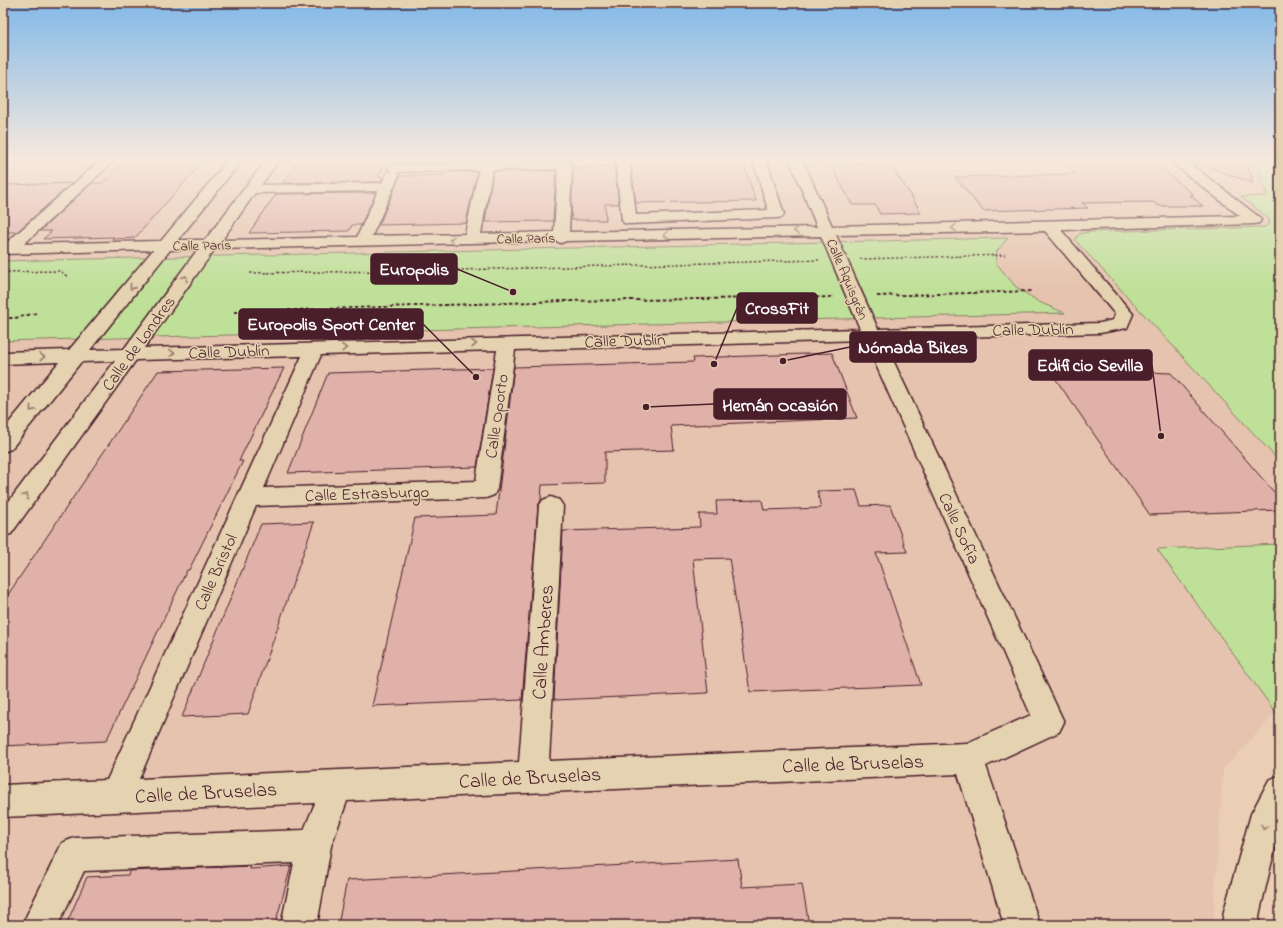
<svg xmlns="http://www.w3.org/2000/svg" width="1283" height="928" font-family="'Indie Flower',sans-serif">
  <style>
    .built { fill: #e5c3ae }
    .green { fill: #bfe099; stroke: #848062 }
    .building { fill: #e0b1a9; stroke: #4a1f2b }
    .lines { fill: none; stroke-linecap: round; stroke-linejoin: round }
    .minor-casing { stroke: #4a1f2b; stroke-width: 3 }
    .highway-casing { stroke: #4a1f2b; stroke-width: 3 }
    .path-far1 { stroke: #4a1f2b; stroke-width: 1.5; stroke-dasharray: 2.5 2; stroke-linecap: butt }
    .path { stroke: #4a1f2b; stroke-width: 2; stroke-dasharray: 3.5 2.5; stroke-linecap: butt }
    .minor { fill: #e5d2b0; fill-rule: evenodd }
    .highway { fill: #e5d2b0; fill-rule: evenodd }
    .oneway { stroke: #98786e }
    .labels { text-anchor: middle; stroke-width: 3; stroke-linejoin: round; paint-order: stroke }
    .far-street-label { font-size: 14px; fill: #4a1f2b; stroke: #e5d2b0 }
    .street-label { font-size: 17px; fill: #4a1f2b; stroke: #e5d2b0 }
    .near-street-label { font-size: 20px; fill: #4a1f2b; stroke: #e5d2b0 }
    .leader { fill: none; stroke: #4a1f2b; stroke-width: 1.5 }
    .callout-dot { fill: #4a1f2b; stroke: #e5d2b0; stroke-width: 1.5 }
    .callout { fill: #4a1f2b; stroke: #4a1f2b; stroke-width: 1.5 }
    .callout-label { font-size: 18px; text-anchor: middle; font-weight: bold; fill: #fff }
  </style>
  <rect width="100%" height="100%" fill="#ebcfb4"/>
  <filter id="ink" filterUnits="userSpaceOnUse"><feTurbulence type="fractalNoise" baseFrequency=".025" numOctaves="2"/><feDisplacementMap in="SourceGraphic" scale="8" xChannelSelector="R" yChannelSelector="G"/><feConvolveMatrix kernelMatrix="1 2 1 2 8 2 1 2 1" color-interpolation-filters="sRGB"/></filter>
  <g filter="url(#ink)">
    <path class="built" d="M3,159h1277v549l-57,62 -10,155h-1210z"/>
    <path class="green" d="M1256,159h24v303l-205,-222 4,-6 9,-2 177,-5 5,-4 -2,-5 -27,-21 26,-1z
      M1008,238l-11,13 -1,12 20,24 23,15 26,11 -1062,28v-80z
      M1280,544v164l-4,5 -119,-164z"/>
    <path class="building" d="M127,159h78l-70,79 -23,1 2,-2 -71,2 9,-8h-12l52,-48h10z
      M300,159h87l-9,18h5l-2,5 -98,1z
      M449,159h32l-1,3h-32z
      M634,159h108l14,42 -120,2 -5,-37h3z
      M1191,159h55l7,24 -62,-22z
      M1151,160l43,35h-4l13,11h-44l-6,-4 -71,1 6,5 -105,3 -28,-34 121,-3 -12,-12z
      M888,162l23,33 10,18 -41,1 -5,-9h-23l-22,-42z
      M614,166l5,38h-14l1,16h-35l2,-52z
      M493,171h63l-3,50 -68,1z
      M444,172h33l-11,51 -87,2 21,-49 43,-1z
      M72,183l-55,49h-14v-47z
      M376,193l-15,32h-9l-3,6 -100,2 27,-39z
      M832,353l25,65 -186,8 3,24 -69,2v31l-63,2 -1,15 -3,6 -16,194 -150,6 43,-188 81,-3 18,-148 180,-5 -1,-4z
      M284,368l-45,93h4l-54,109h-2l-81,171 -103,5v-144l155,-231z
      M493,368l-16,99 -189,6 40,-100z
      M1048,368l123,5 109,126v11l-130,5z
      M856,490l5,16 29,-1 17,47 -31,1 45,132 -171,7 -21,-134 -36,1 15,134 -152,7v-1h-2l9,-168 137,-4 -1,-13h18l-1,-13 46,-1 2,10 57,-2 -4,-17z
      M314,522l-66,192 -66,3 79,-193z
      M738,859l4,28 60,-3 7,41h-471l9,-45z
      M251,866l-1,3 41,-3 -16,59h-209l21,-48 41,-2 1,-4z"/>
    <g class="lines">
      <defs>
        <path id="minor" d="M102,159h14l-92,85 137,-3 68,-82h14l-65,81h27l62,-81h13l-19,26 121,-2 5,-11 4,-1 -3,-3 2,-3 5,-1 86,-1 1,-4h12v3l71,-1 5,1 2,3 -3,67 248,-5 -28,-68h13l30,67 408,-10 -69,-54 -1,-3h14l75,58 2,3 -2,3 -5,1 -193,6 72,84 -6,14 -27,5 -217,6 181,383 -5,10 -73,34 54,159h-36l-46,-151 -611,27 -16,45 -14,79h-36l13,-62 -210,8 -26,54h-36l40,-82 12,-5 230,-8 11,-27 -312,14v-32l104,-5 195,-424 -166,4 -125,174 -8,2v-27l112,-148 -34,1 -70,87 -8,3v-22l56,-68 -56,2v-12l66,-2 84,-100 -150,4v-10h2zM558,169l-4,63 -73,2 11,-64zM479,170l-14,64 -93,2 27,-61 -3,-3zM378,191l-21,46 -135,3 33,-47zM1045,231l70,83 -2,6 -13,3 -222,6 -42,-94zM821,236l39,93 -716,19 71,-99 341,-8 5,2 5,-2zM198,249l-74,100 -34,1 80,-100zM865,340l166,375 -64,28 -418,18 14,-255 -4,-6 -8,-3 -8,3 -4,6 -20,256 -380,17 117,-273 230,-8 8,-3 3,-6 18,-139zM497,350l-21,131 -212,7 57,-133z
          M615,159h14l7,56 132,-5 -15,-51h13l18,55 -2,3 -5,1 -148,6 -5,-1 -2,-3z"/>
        <path id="highway" d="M1280,775v52l-20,84 -2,14h-36l2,-14 27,-97 18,-34z"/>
      </defs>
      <use href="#minor" class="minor-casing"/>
      <use href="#highway" class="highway-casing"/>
      <path class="path-far1" d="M860,259l145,-4
        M3,272l57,-1 8,6
        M250,273l208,-3 361,-10"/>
      <path class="path" d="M877,296l155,-5
        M234,312l331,-11 269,-4
        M3,318h12l22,-5"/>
      <use href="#minor" class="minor"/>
      <use href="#highway" class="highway"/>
    </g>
    <defs><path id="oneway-chevron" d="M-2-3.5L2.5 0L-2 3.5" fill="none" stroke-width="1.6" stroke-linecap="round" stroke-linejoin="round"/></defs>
    <g class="oneway">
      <use href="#oneway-chevron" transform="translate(954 228) rotate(179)"/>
      <use href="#oneway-chevron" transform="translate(796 231) rotate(178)"/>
      <use href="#oneway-chevron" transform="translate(666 235) rotate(178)"/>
      <use href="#oneway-chevron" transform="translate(452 240) rotate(179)"/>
      <use href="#oneway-chevron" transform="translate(185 278) rotate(-54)"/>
      <use href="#oneway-chevron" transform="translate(132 287) rotate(129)"/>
      <use href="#oneway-chevron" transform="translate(474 344) rotate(-2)"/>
      <use href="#oneway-chevron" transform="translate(344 348) rotate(-2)"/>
      <use href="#oneway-chevron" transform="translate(172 353) rotate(-2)"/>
      <use href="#oneway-chevron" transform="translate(42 357) rotate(-2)"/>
      <use href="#oneway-chevron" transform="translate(32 409) rotate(129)"/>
      <use href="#oneway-chevron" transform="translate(26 496) rotate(-54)"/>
      <use href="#oneway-chevron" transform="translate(1264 827) rotate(104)"/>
    </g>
  </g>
  <linearGradient id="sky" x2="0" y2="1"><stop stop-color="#83b9e8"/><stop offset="0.55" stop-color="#f6e9dd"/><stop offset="1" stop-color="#f6e9dd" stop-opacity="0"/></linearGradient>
  <rect width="1283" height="289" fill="url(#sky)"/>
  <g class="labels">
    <g class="far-street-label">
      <text transform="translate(526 238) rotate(-1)" y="5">Calle París</text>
      <text transform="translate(202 245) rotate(-1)" y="5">Calle París</text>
      <text transform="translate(848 279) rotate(67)" y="5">Calle Aquisgrán</text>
    </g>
    <g class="street-label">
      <text transform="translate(1033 329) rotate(-1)" y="6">Calle Dublín</text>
      <text transform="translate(625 340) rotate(-2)" y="6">Calle Dublín</text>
      <text transform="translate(138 343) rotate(-54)" y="6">Calle de Londres</text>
      <text transform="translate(229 351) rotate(-2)" y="6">Calle Dublín</text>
      <text transform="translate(496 416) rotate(-82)" y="6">Calle Oporto</text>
      <text transform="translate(367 493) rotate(-2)" y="6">Calle Estrasburgo</text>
      <text transform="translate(960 528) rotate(65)" y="6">Calle Sofía</text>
      <text transform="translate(215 572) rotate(-66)" y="6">Calle Bristol</text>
    </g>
    <g class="near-street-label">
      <text transform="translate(542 642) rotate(-86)" y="7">Calle Amberes</text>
      <text transform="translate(853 763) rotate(-2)" y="7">Calle de Bruselas</text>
      <text transform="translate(530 777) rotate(-3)" y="7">Calle de Bruselas</text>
      <text transform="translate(206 792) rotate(-3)" y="7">Calle de Bruselas</text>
    </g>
  </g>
  <path class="leader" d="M513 292L457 269M714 364L737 308M476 377L423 324M783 361L850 347M1161 436L1152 365M646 407L714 404"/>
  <g class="callout-dot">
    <circle cx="513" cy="292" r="4"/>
    <circle cx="714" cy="364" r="4"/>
    <circle cx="476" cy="377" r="4"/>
    <circle cx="783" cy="361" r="4"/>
    <circle cx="1161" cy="436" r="4"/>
    <circle cx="646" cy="407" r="4"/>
  </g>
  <g class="callout">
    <rect x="371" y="254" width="86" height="30" rx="4"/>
    <rect x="737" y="293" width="80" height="30" rx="4"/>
    <rect x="239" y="309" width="184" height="30" rx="4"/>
    <rect x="850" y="332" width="126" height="30" rx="4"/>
    <rect x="1029" y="350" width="123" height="30" rx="4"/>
    <rect x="714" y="389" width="132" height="30" rx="4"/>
  </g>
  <g class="callout-label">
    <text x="414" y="275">Europolis</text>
    <text x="777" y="314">CrossFit</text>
    <text x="331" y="330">Europolis Sport Center</text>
    <text x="913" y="353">Nómada Bikes</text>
    <text x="1090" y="371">Edificio Sevilla</text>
    <text x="780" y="411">Hernán Ocasión</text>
  </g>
  <rect width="1283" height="928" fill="none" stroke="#e5d2b0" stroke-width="16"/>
  <rect x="8" y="8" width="1267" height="912" fill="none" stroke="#4a1f2b" stroke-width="1.5" filter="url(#ink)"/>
</svg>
